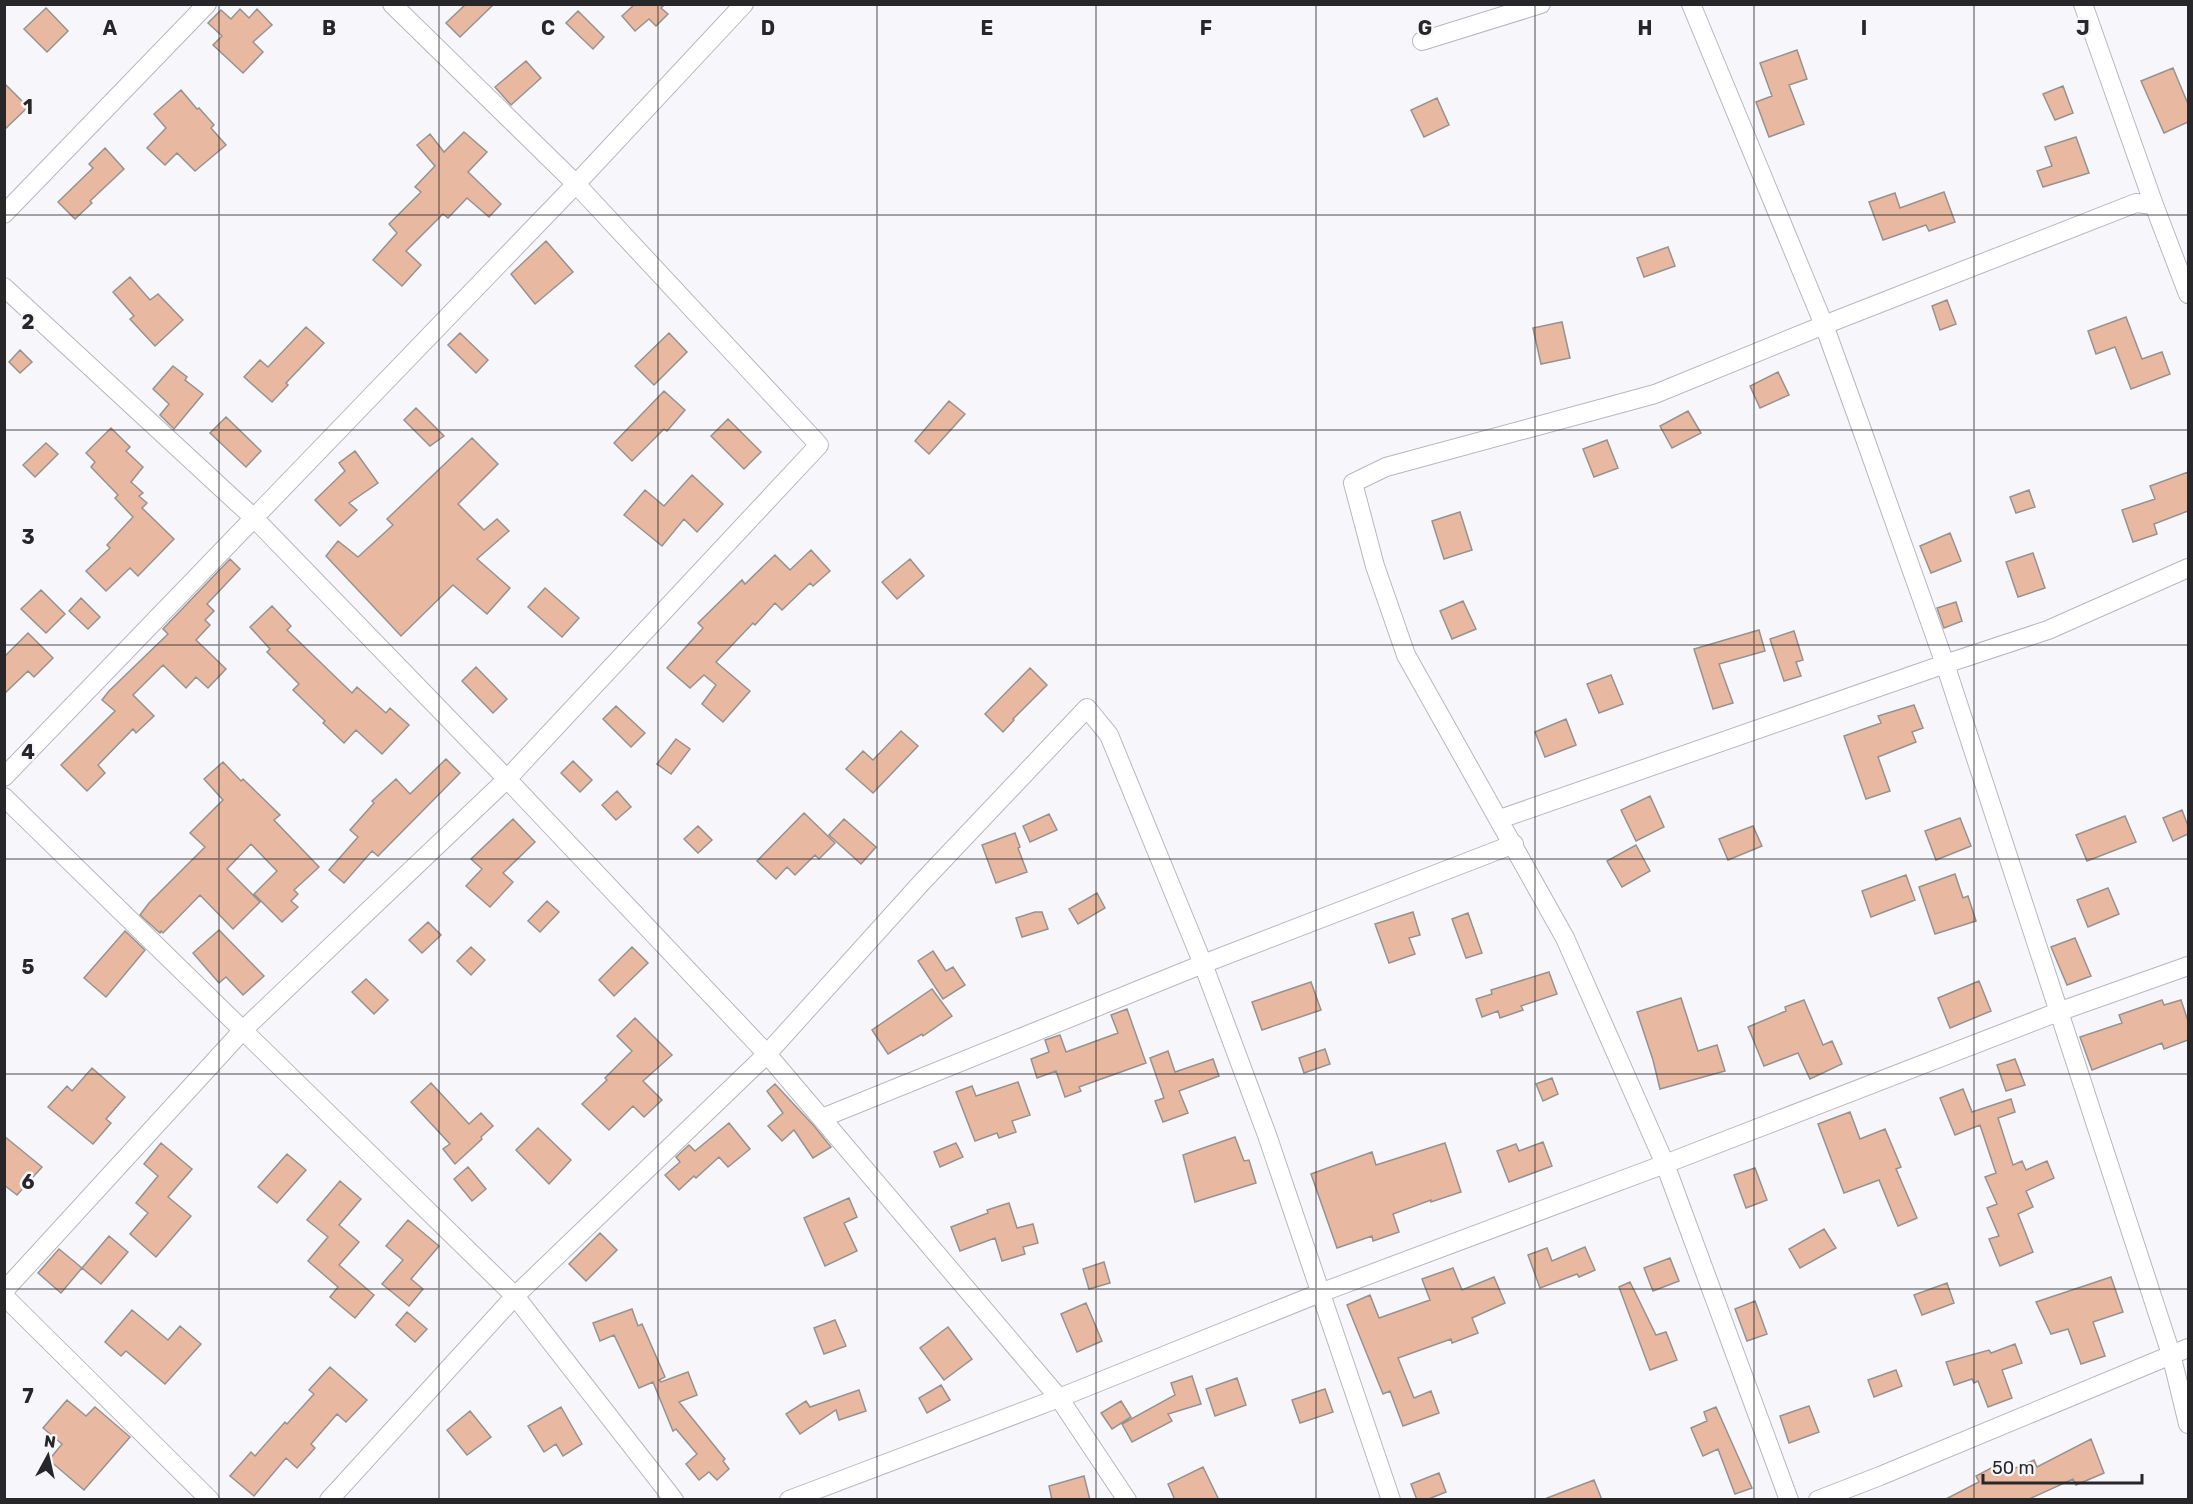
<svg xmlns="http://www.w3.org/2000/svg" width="2193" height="1504" font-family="Rubik,sans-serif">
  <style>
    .building { fill: #e9b8a1; stroke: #979290; stroke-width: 1.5 }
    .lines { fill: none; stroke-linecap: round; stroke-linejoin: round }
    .street-casing { stroke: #b7b7bc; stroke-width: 20 }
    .street { stroke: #fff; stroke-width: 18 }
    .grid { fill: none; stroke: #272729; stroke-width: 1.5; stroke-opacity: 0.55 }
    .grid-label { font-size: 20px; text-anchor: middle; font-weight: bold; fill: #272729; stroke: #f6f6fb; stroke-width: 5; stroke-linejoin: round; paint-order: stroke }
  </style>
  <rect width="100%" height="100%" fill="#f6f6fb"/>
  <path class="building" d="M466,4h28l-34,33 -14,-14z
    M635,4h30l-4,4 7,6 -12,12 -7,-7 -14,12 -13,-15z
    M46,8l22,23 -21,21 -23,-23z
    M240,9l9,9 8,-9 15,16 -19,17 10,10 -20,21 -30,-28 9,-9 -14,-13 13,-13 10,9z
    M578,11l26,26 -11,12 -27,-26z
    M1797,50l10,29 -18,6 15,39 -35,13 -13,-35 16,-6 -12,-33z
    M526,61l15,17 -30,27 -16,-18z
    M2173,68l15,36v18l-24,11 -23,-52z
    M4,83l24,24 -24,23z
    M2063,86l10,27 -18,7 -12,-26z
    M181,90l16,19 2,-1 15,17 -3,3 15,17 -31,26 -18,-18 -12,12 -18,-17 19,-20 -12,-14z
    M1437,98l12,27 -25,12 -13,-27z
    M464,132l23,20 -19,20 33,32 -12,13 -22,-19 -19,20 -5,-4 -37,37 15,14 -19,21 -29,-26 24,-27 -8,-9 32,-32 -6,-5 20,-21 -18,-21 13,-11 14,18z
    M2076,137l13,36 -46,14 -6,-16 15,-5 -7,-19z
    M105,148l19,21 -34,32 2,2 -17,16 -17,-17 35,-34 -4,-4z
    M1944,192l11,30 -26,9 -3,-6 -43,15 -14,-38 26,-9 5,15z
    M546,241l27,31 -38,32 -24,-30z
    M1668,247l7,19 -31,11 -7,-19z
    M130,277l20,23 8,-6 25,26 -28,26 -25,-27 4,-3 -21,-24z
    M1947,300l9,24 -16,6 -8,-24z
    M2126,317l16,42 20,-7 8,22 -39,15 -16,-42 -19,7 -8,-23z
    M1562,322l8,36 -29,6 -8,-36z
    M306,327l18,16 -38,40 2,2 -16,17 -28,-25 16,-17 8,7z
    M460,333l28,27 -12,13 -28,-28z
    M669,333l18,19 -33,33 -19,-19z
    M20,350l12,12 -12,11 -11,-11z
    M173,366l14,11 -2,3 18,14 -29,35 -14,-14 9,-11 -16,-15z
    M1778,372l11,23 -29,13 -10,-22z
    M664,391l21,19 -18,21 -3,-2 -32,32 -18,-18z
    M949,401l16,13 -36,40 -14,-13z
    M416,408l28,28 -14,10 -26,-26z
    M1688,411l13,22 -29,15 -12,-22z
    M226,417l35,34 -15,16 -36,-34z
    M728,419l33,33 -17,17 -33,-33z
    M111,428l19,19 -4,4 17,16 -12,15 12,11 -4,3 8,7 -5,5 32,31 -36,37 -8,-8 -24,23 -20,-20 24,-23 -3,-3 26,-28 -18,-19 3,-3 -27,-28 4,-5 -9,-9z
    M472,438l26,26 -40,40 26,26 13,-11 12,12 -32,28 33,29 -23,26 -34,-29 -52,51 -75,-80 12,-15 20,16 35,-32 -6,-6z
    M1607,440l11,28 -24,9 -11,-28z
    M46,443l12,11 -23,23 -12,-12z
    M355,451l23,32 -29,20 8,7 -17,16 -25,-26 30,-29 -6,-8z
    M2188,472v39l-34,13 3,10 -24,8 -11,-32 33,-11 -5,-13z
    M692,475l31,29 -26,28 -13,-13 -22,27 -38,-31 21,-25 19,16z
    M2029,490l6,17 -19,6 -6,-16z
    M1460,512l12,38 -28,9 -12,-38z
    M1950,533l11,28 -30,12 -11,-27z
    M811,550l19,21 -17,15 -3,-3 -28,27 -7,-7 -20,22 -2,-2 -37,39 34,29 -27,31 -21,-18 14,-19 -12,-10 -14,13 -23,-20 36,-40 -5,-5 44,-43 3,4 30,-29 15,15z
    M2033,553l12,35 -27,9 -12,-35z
    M230,559l10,10 -33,35 7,7 -9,9 5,5 -14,15 30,29 -18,19 -12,-11 -10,11 -23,-23 -30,30 21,21 -18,17 -3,-4 -35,36 7,8 -18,18 -26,-26 54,-54 -13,-11 7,-9 59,-57 -5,-5z
    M910,559l14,17 -27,23 -15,-17z
    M545,588l34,30 -17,19 -34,-30z
    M41,590l24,24 -19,19 -25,-24z
    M81,598l19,19 -12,12 -19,-18z
    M1463,601l13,28 -24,10 -12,-28z
    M1956,602l6,19 -18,7 -7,-20z
    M272,606l19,20 -4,4 65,63 5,-6 29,26 4,-5 19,17 -27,29 -26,-24 -12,13 -21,-20 2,-2 -32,-31 6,-6 -32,-32 3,-3 -20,-22z
    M1759,630l6,21 -46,13 14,39 -20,6 -19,-60z
    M1794,631l9,29 -7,2 5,14 -17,5 -14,-42z
    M28,633l25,25 -19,19 -6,-6 -24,23v-37z
    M476,667l31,32 -14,14 -31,-32z
    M1030,668l17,17 -34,34 1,1 -11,12 -18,-18z
    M1611,675l12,29 -24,9 -12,-29z
    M1914,705l9,23 -11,4 4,10 -38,15 12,34 -24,8 -22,-63 37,-13 -3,-7z
    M616,706l29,27 -14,14 -28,-28z
    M1566,719l10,26 -31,12 -10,-25z
    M901,731l17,15 -45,47 -27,-24 17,-18 10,9z
    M676,739l14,10 -19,25 -14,-10z
    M446,759l14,14 -82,83 -6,-5 -28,32 -15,-13 29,-33 -8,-7 24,-27 -2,-2 24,-22 14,15z
    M573,761l19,19 -12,12 -19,-19z
    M223,762l18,19 2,-2 37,36 -6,5 45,47 -25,23 4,4 -7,7 7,6 -16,15 -28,-28 23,-23 -26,-27 -24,25 33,33 -27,27 -33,-34 -37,38 -2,-2 -1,2 -20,-18 9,-12 56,-56 -15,-14 33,-33 -19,-21z
    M617,791l14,16 -15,13 -14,-15z
    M1650,796l14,31 -28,14 -15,-31z
    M2182,810l6,16v8l-15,7 -10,-23z
    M804,813l31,30 -16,16 -4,-4 -20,20 -8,-8 -11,12 -19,-18z
    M1049,814l8,16 -27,12 -7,-16z
    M2125,816l11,26 -49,19 -11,-26z
    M1960,818l11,28 -35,14 -11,-29z
    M513,819l22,23 -32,31 10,9 -23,25 -24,-21 16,-17 -11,-10z
    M844,819l32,28 -15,17 -32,-29z
    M698,826l14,14 -14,13 -14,-14z
    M1753,826l9,20 -34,14 -9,-21z
    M1015,833l5,14 -2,1 9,24 -31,11 -14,-38z
    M1636,845l14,26 -28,16 -15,-26z
    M1955,874l8,24 5,-2 8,25 -41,13 -16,-47z
    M1906,875l9,25 -44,17 -9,-26z
    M2108,888l11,26 -31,13 -11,-27z
    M1097,893l8,15 -27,16 -9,-15z
    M547,901l12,11 -19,20 -12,-11z
    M1035,912h7l6,17 -26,8 -6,-19z
    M1413,912l7,23 -11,3 6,16 -26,9 -14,-39z
    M1468,913l14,40 -16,5 -14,-39z
    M428,922l13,13 -19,18 -13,-13z
    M219,930l45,46 -21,19 -17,-18 -7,6 -26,-30z
    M125,931l20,19 -39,47 -22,-19z
    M2075,938l16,38 -24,9 -16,-38z
    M471,947l14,13 -14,15 -14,-14z
    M632,947l16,16 -34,33 -15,-16z
    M933,951l13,20 7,-4 12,18 -22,14 -25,-38z
    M1549,972l8,22 -36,12 2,4 -23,8 -2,-7 -16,6 -6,-18 16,-5 -1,-4z
    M366,979l22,21 -14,14 -22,-22z
    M1979,981l12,30 -41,17 -12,-30z
    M1311,982l10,28 -59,20 -10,-28z
    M932,989l20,27 -29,20 -1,-2 -34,20 -16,-24z
    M1681,998l17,53 19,-6 8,26 -65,18 -7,-29 -16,-48z
    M1804,1000l19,45 9,-4 10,23 -32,15 -12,-26 -34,13 -16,-39 38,-16 -1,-4z
    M2162,1000l2,5 17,-5 7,21v19l-24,9 -2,-6 -70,27 -12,-33 42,-14 -3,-8z
    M1127,1009l19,54 -67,24 2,4 -16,6 -9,-26 -19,7 -6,-19 18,-7 -4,-12 15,-5 6,17 52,-19 -7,-18z
    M635,1018l37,37 -29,26 19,19 -18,17 -11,-11 -24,24 -27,-26 25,-24 -2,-2 27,-27 -15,-15z
    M1325,1049l5,15 -26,9 -5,-15z
    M1168,1051l7,21 38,-13 6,17 -40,15 9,22 -25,9 -8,-21 9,-3 -14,-40z
    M2015,1059l10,26 -19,6 -9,-26z
    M92,1068l33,29 -19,22 5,4 -18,21 -45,-37 19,-21 5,5z
    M1552,1078l6,16 -15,7 -7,-17z
    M1018,1082l12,33 -18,6 4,11 -17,6 -2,-5 -22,8 -19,-49 16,-6 4,10z
    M431,1083l38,41 12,-11 12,13 -12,11 1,2 -27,25 -12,-15 7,-5 -39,-42z
    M775,1084l39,42 17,21 -18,11 -19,-28 -12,11 -14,-15 15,-13 -16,-22z
    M1963,1089l9,23 39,-13 4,13 -17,6 15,47 9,-4 4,9 21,-9 7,17 -28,13 7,16 -15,7 15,38 -33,14 -11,-27 10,-3 -12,-28 10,-4 -12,-27 11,-4 -16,-48 -25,10 -15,-37z
    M1850,1112l10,27 25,-10 16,38 -5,2 21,49 -19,8 -19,-46 -35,13 -26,-69z
    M729,1123l21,26 -22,18 -9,-10 -23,21 -2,-2 -15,14 -14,-15 15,-13 -4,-5 13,-12 6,6z
    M538,1128l33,32 -22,24 -33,-34z
    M4,1136l38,31 -25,28 -13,-10z
    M1235,1137l9,24 5,-1 7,23 -61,19 -12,-47z
    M1543,1142l9,24 -43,16 -12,-31 19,-7 3,7z
    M161,1143l31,26 -24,28 23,19 -35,41 -26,-23 18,-21 -12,-10 22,-27 -14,-12z
    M956,1143l7,14 -23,10 -6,-15z
    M1445,1143l16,49 -30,10v-2l-38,14 6,18 -26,9 -1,-5 -35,12 -26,-74 61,-22 4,13z
    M287,1154l19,16 -29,33 -19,-16z
    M468,1167l18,22 -14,12 -18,-22z
    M1755,1168l12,32 -21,8 -12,-33z
    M340,1181l21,18 -22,26 20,17 -20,23 35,30 -19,23 -25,-21 8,-10 -30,-26 20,-24 -21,-17z
    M849,1198l8,19 -13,6 13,28 -32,15 -21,-48z
    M1009,1203l8,25 16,-4 5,19 -15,4 2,7 -23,7 -7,-23 -35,13 -9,-24 37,-14 -1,-3z
    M408,1220l31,26 -28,33 12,10 -14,17 -27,-22 21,-24 -17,-14z
    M1824,1229l12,19 -36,20 -11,-19z
    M600,1233l17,17 -31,31 -17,-17z
    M109,1236l19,16 -27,32 -19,-16z
    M1585,1247l10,23 -16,7 -2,-3 -37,14 -12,-33 19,-7 5,13z
    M59,1249l23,19 -21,25 -23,-20z
    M1670,1258l9,23 -26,10 -9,-23z
    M1104,1262l6,21 -21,6 -6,-20z
    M1453,1268l9,22 32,-13 11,26 -33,15 6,15 -26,10 -1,-4 -53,19 16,40 17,-7 8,22 -36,13 -13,-35 -7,3 -36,-89 23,-10 9,23 51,-18 -8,-21z
    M2111,1277l12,35 -30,10 12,34 -24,8 -13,-35 -17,5 -15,-32z
    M1630,1282l26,53 10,-3 11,28 -27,10 -31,-83z
    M1947,1283l7,20 -32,12 -8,-20z
    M1755,1301l12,33 -20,7 -12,-32z
    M1086,1303l16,38 -25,11 -16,-38z
    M632,1309l6,17 4,-2 23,53 -6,3 2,2 27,-10 9,23 -18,7 46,57 -2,2 6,8 -12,11 -8,-8 -10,8 -13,-16 11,-10 -21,-25 -3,2 -20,-49 -14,6 -25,-53 -14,6 -7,-18z
    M132,1310l36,30 12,-14 21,18 -36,40 -39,-33 -5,5 -16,-14z
    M407,1312l20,17 -12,13 -19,-17z
    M835,1320l11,26 -22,8 -10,-26z
    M948,1327l24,32 -28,21 -24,-32z
    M2015,1344l7,19 -20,7 10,28 -24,9 -10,-26 -4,2 -2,-4 -18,6 -8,-23 43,-12 2,3z
    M330,1367l37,33 -21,22 -9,-8 -26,30 4,4 -18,20 -11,-10 -32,38 -24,-20 21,-24 4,4 30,-34 2,2 27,-30 -5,-4z
    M1896,1370l6,16 -28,11 -6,-17z
    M1192,1376l9,28 -33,10 4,7 -40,21 -10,-18 53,-29 -4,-12z
    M1237,1378l9,27 -31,11 -9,-27z
    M941,1385l9,15 -23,13 -8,-15z
    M1325,1389l8,23 -33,11 -8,-23z
    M859,1390l7,21 -27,9 -3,-10 -36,24 -14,-20 20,-13 4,6z
    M67,1400l19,16 9,-9 35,30 -46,53 -35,-30 13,-16 -19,-16z
    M1121,1401l10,16 -19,12 -11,-16z
    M1809,1406l10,26 -30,11 -9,-27z
    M561,1407l21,37 -19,12 -7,-12 -12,8 -16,-26z
    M1716,1407l36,81 -17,6 -17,-45 -15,7 -12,-28 16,-7 -3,-9z
    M470,1411l21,26 -24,18 -20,-25z
    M2091,1439l13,34 -28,12 -3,-6 -46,21h-83l35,-18 -3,-6 17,-9 4,9 37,-16 3,7z
    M1203,1467l16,33h-44l-7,-16z
    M1439,1473l7,19 -20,8h-9l-6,-16z
    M1084,1476l6,24h-38l-3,-14z
    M1594,1480l8,20h-55v-2z"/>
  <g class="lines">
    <defs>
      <path id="street" d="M1691,4l133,321 34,94 87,245 226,690 17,70
        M2083,4l71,201
        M1422,41l119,-37
        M4,214l203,-210
        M4,287l251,232 252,260 260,275 292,344 68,102
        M4,777l572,-593 168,-180
        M4,797l511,499 159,204
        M1500,819l445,-155 103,-34 140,-62
        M822,1118l381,-154 311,-120
        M4,1291l239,-261 264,-251 312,-334 -243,-261 -184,-180
        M4,1296l206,204
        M329,1500l186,-204 252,-242 156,-173 164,-173 22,27 94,229 64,171 124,365
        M789,1500l270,-102 261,-105 345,-129 393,-152 130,-46
        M1789,1500l-124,-336 -100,-226 -159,-283 -31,-89 -22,-83 33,-16 269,-73 169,-69 312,-122 18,2 34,89
        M1818,1500l62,-24 308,-128"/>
    </defs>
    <use href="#street" class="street-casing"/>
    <use href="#street" class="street"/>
  </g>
  <path class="grid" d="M219,4v1496M439,4v1496M658,4v1496M877,4v1496M1096,4v1496M1316,4v1496M1535,4v1496M1754,4v1496M1974,4v1496M4,215h2184M4,430h2184M4,645h2184M4,859h2184M4,1074h2184M4,1289h2184"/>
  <g class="grid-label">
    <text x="110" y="35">A</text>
    <text x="329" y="35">B</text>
    <text x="548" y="35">C</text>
    <text x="768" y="35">D</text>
    <text x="987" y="35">E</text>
    <text x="1206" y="35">F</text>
    <text x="1425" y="35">G</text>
    <text x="1645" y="35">H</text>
    <text x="1864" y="35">I</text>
    <text x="2083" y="35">J</text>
    <text x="28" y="114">1</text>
    <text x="28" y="329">2</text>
    <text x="28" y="544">3</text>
    <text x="28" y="759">4</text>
    <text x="28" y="974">5</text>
    <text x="28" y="1189">6</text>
    <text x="28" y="1403">7</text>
  </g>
  <rect width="2193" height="1504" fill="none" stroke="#272729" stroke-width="12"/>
  <g transform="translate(48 1456) rotate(8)" stroke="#f6f6fb" stroke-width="4.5" paint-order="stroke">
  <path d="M0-4.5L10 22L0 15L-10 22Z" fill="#272729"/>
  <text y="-9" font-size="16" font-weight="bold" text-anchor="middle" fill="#272729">N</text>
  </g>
  <path d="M1983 1474v9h159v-9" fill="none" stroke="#272729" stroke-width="3"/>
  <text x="1992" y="1474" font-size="18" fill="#272729" stroke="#f6f6fb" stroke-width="4.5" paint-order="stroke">50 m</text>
</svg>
